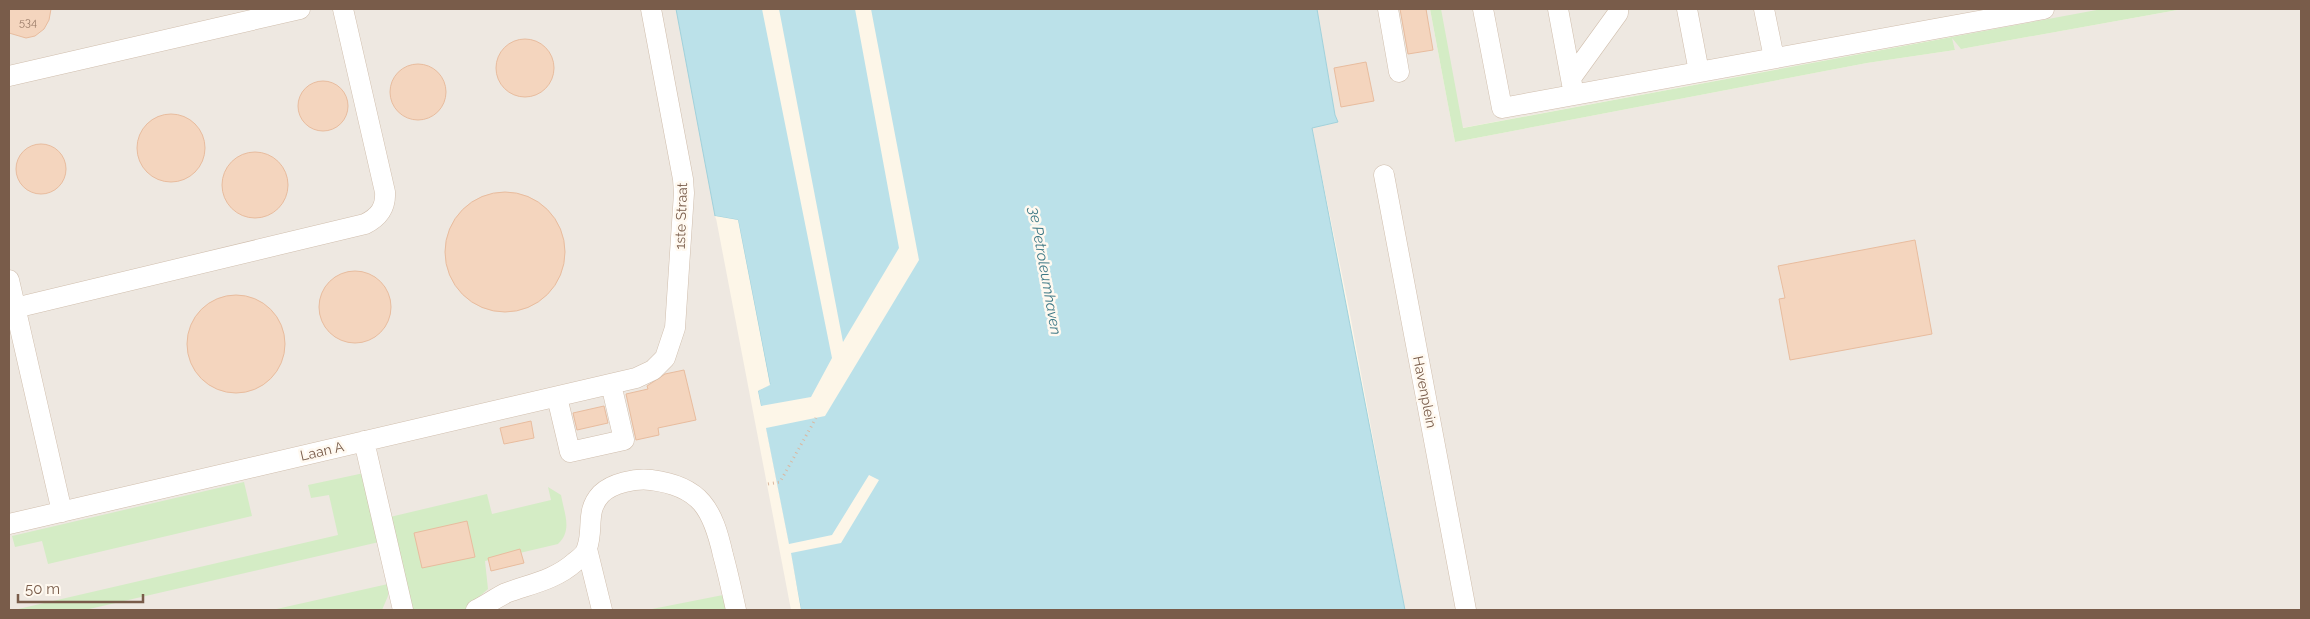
<svg xmlns="http://www.w3.org/2000/svg" width="2310" height="619" font-family="Raleway,sans-serif">
  <style>
    .industrial { fill: #eee8e1 }
    .green { fill: #d4ecc5 }
    .water { fill: #bbe1e9; stroke: #a1d1db }
    .pier { fill: #fdf6e8 }
    .building { fill: #f4d5be; stroke: #e8bc9e }
    .lines { fill: none; stroke-linecap: round; stroke-linejoin: round }
    .minor-casing { stroke: #d0bead; stroke-width: 21 }
    .path { stroke: #dab8a1; stroke-width: 3; stroke-dasharray: 1 4; stroke-linecap: butt }
    .minor { stroke: #fff; stroke-width: 20 }
    .labels { text-anchor: middle; stroke-width: 5; stroke-linejoin: round; paint-order: stroke }
    .number-label { font-size: 11px; fill: #987a67 }
    .street-label { font-size: 14px; fill: #795c4a; stroke: #fff9f0 }
    .water-label { font-size: 15px; font-style: italic; fill: #3f7986; stroke: #fff9f0 }
  </style>
  <rect width="100%" height="100%" fill="#fdf6e8"/>
  <path class="industrial" d="M9,9h667l115,601h-782z
    M1317,9h113l25,133 412,-79 88,-13 -4,-13 -489,91 -22,-119h663l-142,40 222,-40h118v601h-896l-56,-301 -37,-181 26,-6 -3,-7z"/>
  <path class="green" d="M1430,9h11l22,119 639,-119h81l-222,40 -9,-11 3,12 -88,13 -412,79z
    M364,473l15,69 -294,68h-71l324,-75 -9,-40 -18,3 -3,-13z
    M244,482l8,34 -204,48 -6,-23 -27,6 -3,-11z
    M548,487l13,8c3,18 12,35 -3,49l-73,17 3,28 -24,21 -51,-1 -7,-15 -16,-77 97,-23 5,20 59,-14z
    M388,584v12l-6,14h-110z
    M723,595l4,15h-80z"/>
  <path class="water" d="M676,9h641l18,106 3,7 -26,6 93,482h-604l-43,-219 12,-7 -32,-164 -23,-4z"/>
  <path class="pier" d="M762,9h17l64,333 56,-94 -44,-239h16l48,251 -94,156 -59,12 23,116 43,-9 37,-60 10,5 -38,63 -50,10 10,57h-2l-43,-218 11,-9 -32,-161 -19,-3 -1,-3 23,4 32,165 -12,6 3,15 50,-9 21,-39z"/>
  <path class="building" d="M9,9h42l-2,11 -5,9 -9,7 -9,2 -17,-5z
    M1400,9h26l7,41 -25,4z
    M496 68a29 29 0 1 1 58 0a29 29 0 1 1-58 0Z
    M1366,62l8,39 -33,6 -7,-39z
    M390 92a28 28 0 1 1 56 0a28 28 0 1 1-56 0Z
    M298 106a25 25 0 1 1 50 0a25 25 0 1 1-50 0Z
    M137 148a34 34 0 1 1 68 0a34 34 0 1 1-68 0Z
    M16 169a25 25 0 1 1 50 0a25 25 0 1 1-50 0Z
    M222 185a33 33 0 1 1 66 0a33 33 0 1 1-66 0Z
    M445 252a60 60 0 1 1 120 0a60 60 0 1 1-120 0Z
    M1915,240l17,94 -142,26 -11,-61 6,-1 -7,-32z
    M319 307a36 36 0 1 1 72 0a36 36 0 1 1-72 0Z
    M187 344a49 49 0 1 1 98 0a49 49 0 1 1-98 0Z
    M684,370l12,50 -38,8 1,7 -23,5 -10,-46 22,-5 -1,-3 18,-12z
    M604,406l4,17 -31,7 -4,-17z
    M531,421l3,17 -30,6 -4,-16z
    M467,521l8,36 -53,11 -8,-35z
    M520,549l4,14 -33,8 -3,-13z"/>
  <g class="lines">
    <defs>
      <path id="minor" d="M1388,9l11,63
        M1483,9l19,99 542,-99
        M1558,9l16,86
        M1687,9l12,63
        M1764,9l10,49
        M9,76l291,-67
        M1571,78l47,-65v-4
        M1384,175l82,435
        M9,280l53,232
        M15,308l350,-84c14,-7 21,-16 20,-32l-42,-183
        M557,397l13,55 54,-12 -13,-56
        M364,441l39,169
        M9,524l627,-146 17,-8 12,-12 10,-30 9,-135 -1,-14 -32,-170
        M587,549l15,61
        M476,610c10,-5 20,-12 30,-17 24,-9 49,-13 69,-31 4,-3 11,-9 12,-14 7,-19 -2,-37 14,-54 11,-11 35,-16 50,-14 50,6 62,30 72,75 5,18 9,37 13,55"/>
    </defs>
    <use href="#minor" class="minor-casing"/>
    <path class="path" d="M768,484l12,-2 36,-64"/>
    <use href="#minor" class="minor"/>
  </g>
  <g class="labels">
    <g class="number-label">
      <text x="28" y="26">534</text>
    </g>
    <g class="street-label">
      <text transform="translate(681 216) rotate(-88)" y="5">1ste Straat</text>
      <text transform="translate(1425 392) rotate(79)" y="5">Havenplein</text>
      <text transform="translate(322 451) rotate(-13)" y="5">Laan A</text>
    </g>
    <g class="water-label">
      <text transform="translate(1045 271) rotate(80)" y="5">3e Petroleumhaven</text>
    </g>
  </g>
  <rect width="2310" height="619" fill="none" stroke="#795c4a" stroke-width="20"/>
  <path d="M18 594v8h125v-8" fill="none" stroke="#795c4a" stroke-width="2.5"/>
  <text x="25" y="594" font-size="15" fill="#795c4a" stroke="#fff9f0" stroke-width="4" paint-order="stroke">50 m</text>
</svg>
